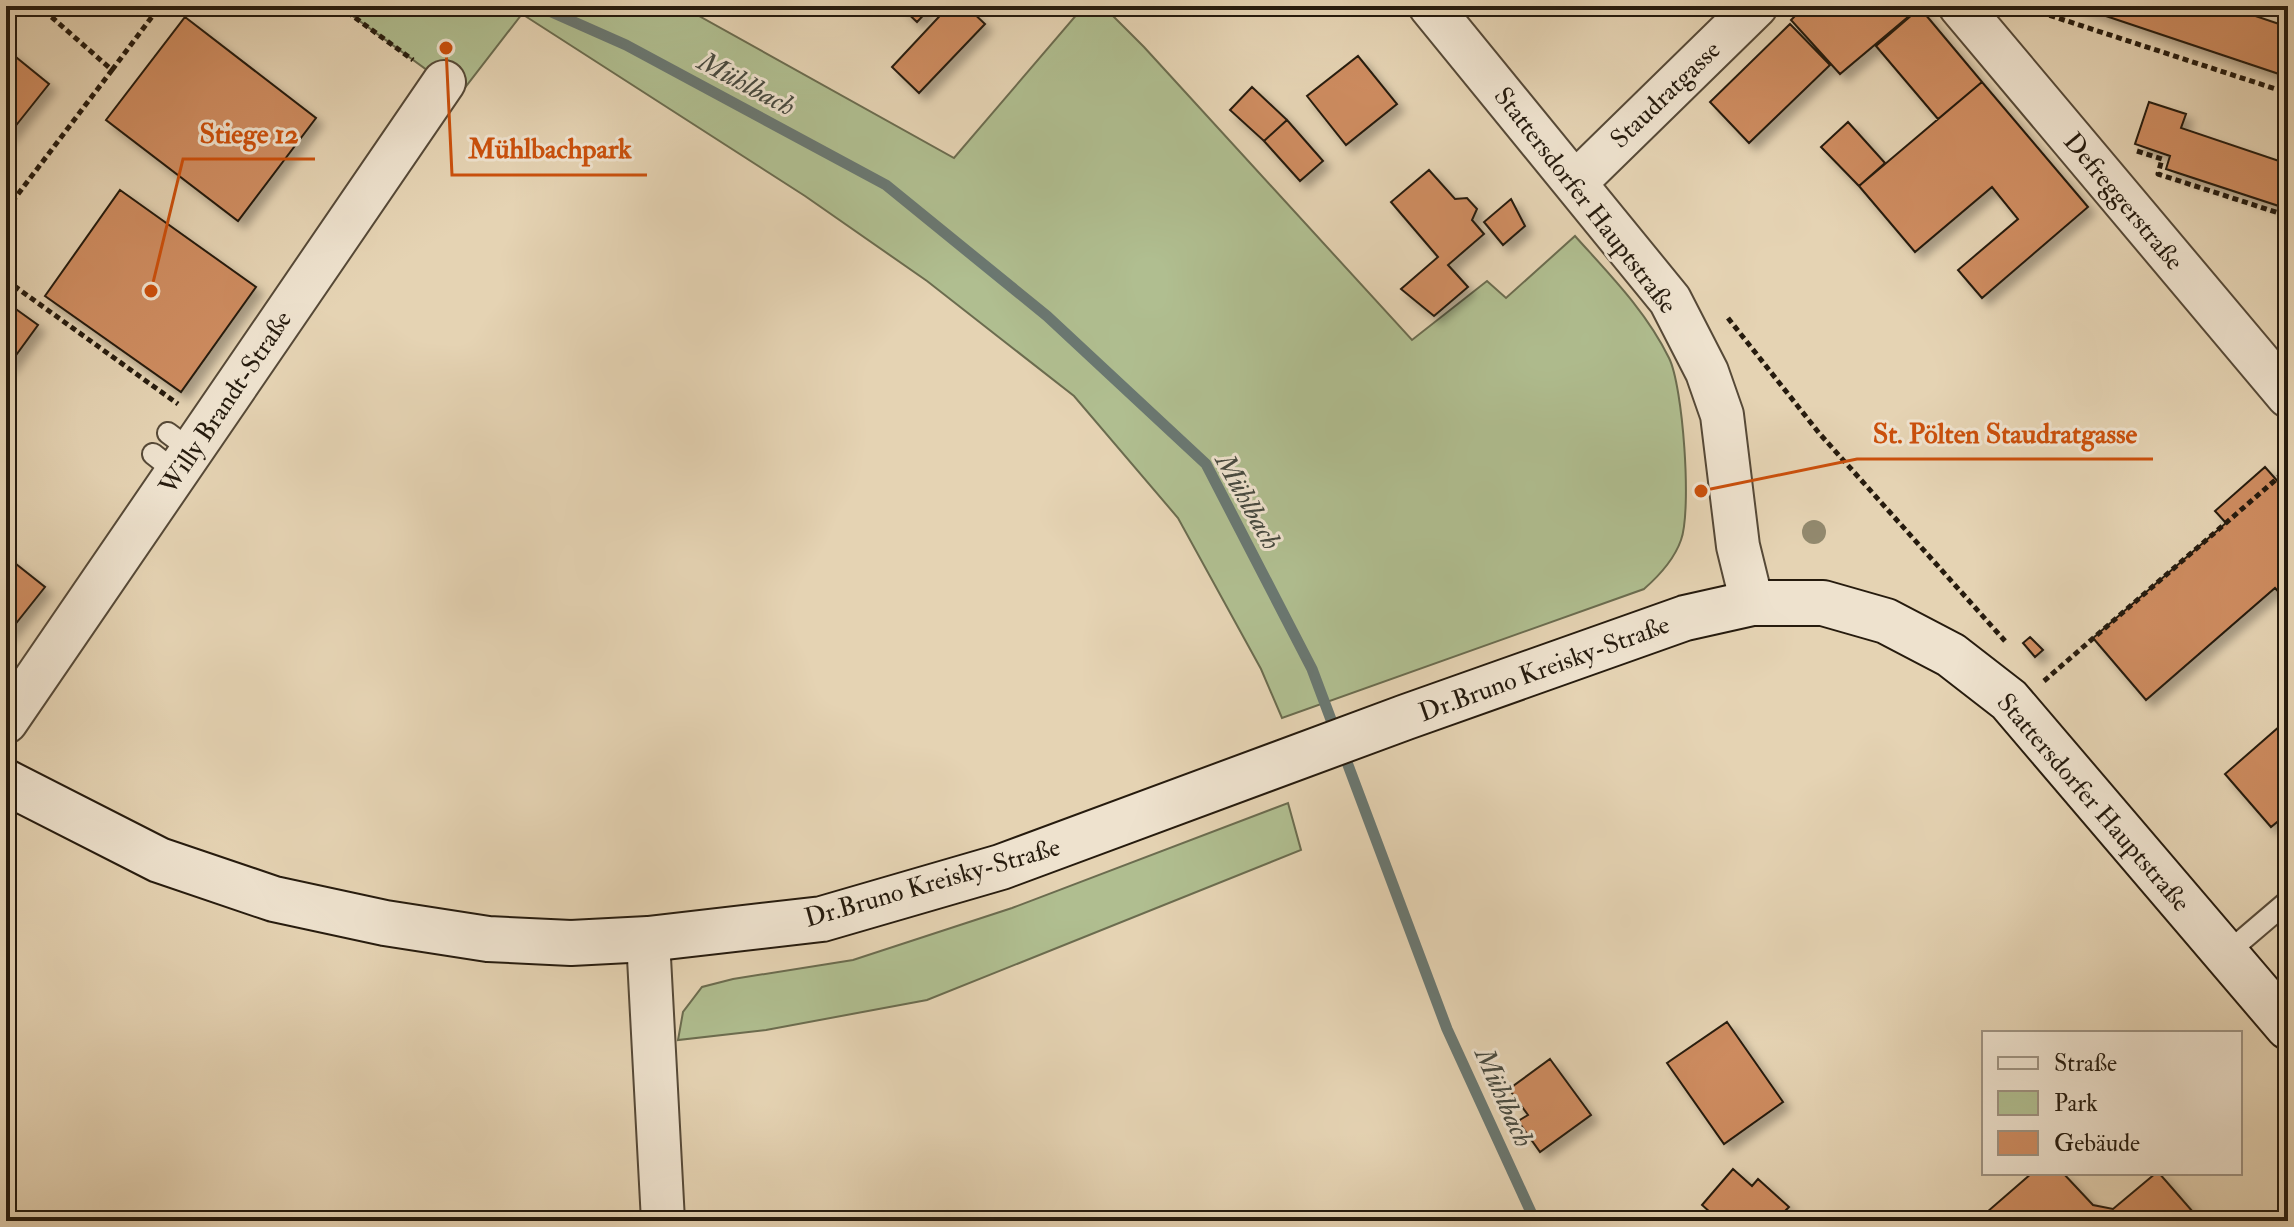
<svg xmlns="http://www.w3.org/2000/svg" width="2294" height="1227" font-family="'IM FELL Double Pica',serif">
  <style>
    .green { fill: #b0be90; stroke: #6b6c4f; stroke-width: 2 }
    .lines { fill: none; stroke-linecap: round; stroke-linejoin: round }
    .stream { stroke: #6a7872; stroke-width: 11 }
    .building { fill: #ce8c61; stroke: #261b0e; stroke-width: 2; filter: url(#shadow) }
    .lane-casing { stroke: #564937; stroke-width: 24 }
    .street-casing { stroke: #564937; stroke-width: 46 }
    .secondary-casing { stroke: #261b0e; stroke-width: 48 }
    .path { stroke: #261b0e; stroke-width: 5; stroke-dasharray: 6 4; stroke-linecap: butt }
    .lane { stroke: #eee2ce; stroke-width: 20 }
    .street { stroke: #eee2ce; stroke-width: 42 }
    .secondary { stroke: #eee2ce; stroke-width: 44 }
    .tree { fill: #92896e }
    .labels { text-anchor: middle; stroke-width: 6; stroke-linejoin: round; paint-order: stroke }
    .street-label { font-size: 26px; fill: #261b0e; stroke: #eee2ce }
    .water-label { font-size: 28px; font-style: italic; fill: #484a40; stroke: #eee2ce }
    .leader { fill: none; stroke: #cb500c; stroke-width: 3 }
    .callout-dot { fill: #cb500c; stroke: #eee2ce; stroke-width: 3 }
    .callout-label { font-size: 28px; text-anchor: middle; font-weight: bold; fill: #cb500c; stroke: #eee2ce; stroke-width: 6; stroke-linejoin: round; paint-order: stroke }
  </style>
  <defs>
    <filter id="shadow"><feDropShadow dx="7" dy="7" stdDeviation="4" flood-color="#0004"/></filter>
  </defs>
  <rect width="100%" height="100%" fill="#e5d3b3"/>
  <filter id="stains"><feTurbulence type="fractalNoise" baseFrequency=".0025" numOctaves="4"/><feColorMatrix values="0 0 0 0 .2 0 0 0 0 .09 0 0 0 0 .02 0 0 0 .5 -.17"/></filter>
  <radialGradient id="worn" r=".72"><stop offset=".6" stop-color="#630" stop-opacity="0"/><stop offset="1" stop-color="#630" stop-opacity=".3"/></radialGradient>
  <path class="green" d="M339,6h342l273,152 130,-152h19l41,41 268,293 75,-59 19,17 69,-62c35,39 71,75 94,122 14,28 23,152 12,182 -7,20 -21,35 -37,49l-362,129 -21,-49 -83,-151 -104,-122 -147,-115 -122,-85 -283,-182 -62,80z
    M1288,803l13,47 -374,150 -161,30 -88,10 5,-28 19,-25 31,-8 120,-19 159,-52z"/>
  <g class="lines">
    <path class="stream" d="M538,6l88,39 260,140 161,131 159,148 106,205 24,64
      M1342,749l105,280 88,192"/>
  </g>
  <path class="building" d="M900,6h32l-15,16z
    M949,6h17l19,18 -66,69 -27,-26z
    M1805,6h116l-81,68 -49,-54z
    M2076,6h150l62,21v50z
    M1920,8l62,74 -44,37 -62,-73z
    M185,17l131,101 -78,103 -132,-101z
    M1790,24l40,41 -81,78 -39,-41z
    M6,49l43,35 -43,54z
    M1358,56l39,48 -51,41 -39,-49z
    M1982,82l106,125 -106,91 -24,-28 60,-51 -26,-32 -77,65 -56,-66z
    M1252,87l35,33 -23,21 -34,-31z
    M2149,102l37,12 -5,14 107,36v45l-122,-40 4,-13 -35,-12z
    M1287,120l36,41 -23,20 -36,-40z
    M1848,122l37,41 -26,23 -38,-39z
    M1429,170l26,29 12,-1 10,11 -5,11 12,14 -36,31 20,22 -34,29 -33,-27 37,-32 -47,-55z
    M120,190l136,97 -75,105 -136,-96z
    M1511,199l14,27 -22,19 -19,-23z
    M6,302l32,23 -32,44z
    M2265,467l23,26v109l-13,-14 -129,112 -53,-62 133,-115 -11,-12z
    M6,556l39,31 -39,49z
    M2030,637l13,13 -8,7 -12,-14z
    M2288,719v94l-17,14 -46,-53z
    M1727,1022l56,80 -59,42 -57,-81z
    M1550,1059l41,56 -51,37 -22,-31 10,-6 -19,-26z
    M1733,1169l19,17 6,-7 31,28 -6,6 9,8h-72l-18,-16z
    M2032,1173h31l30,32 20,4 43,-36h3l41,47 -205,1 -8,-9z"/>
  <g class="lines">
    <defs>
      <path id="lane" d="M168,433l24,18
        M153,454l23,18
        M2227,953l61,-52"/>
      <path id="street" d="M1430,6l240,294 37,72 15,43 16,131 14,57
        M1960,6l328,390
        M1575,183l181,-177
        M6,722l438,-640
        M648,939l15,282"/>
      <path id="secondary" d="M6,782l153,78 115,39 111,24 103,16 83,4 77,-4 174,-20 179,-52 405,-150 279,-99 67,-15h71l63,18 65,34 58,45 279,327"/>
    </defs>
    <use href="#lane" class="lane-casing"/>
    <use href="#street" class="street-casing"/>
    <use href="#secondary" class="secondary-casing"/>
    <path class="path" d="M339,6l74,54
      M2021,6l267,87
      M112,70l48,-64
      M2137,151l25,8 -4,15 130,42
      M6,210l106,-140 -73,-64
      M6,280l172,124
      M1728,318l91,115 186,208
      M2044,681l244,-212"/>
    <use href="#lane" class="lane"/>
    <use href="#street" class="street"/>
    <use href="#secondary" class="secondary"/>
  </g>
  <circle class="tree" cx="1814" cy="532" r="12"/>
  <g class="labels">
    <g class="street-label">
      <text transform="translate(1665 94) rotate(-44)" y="9">Staudratgasse</text>
      <text transform="translate(1586 200) rotate(52)" y="9">Stattersdorfer Hauptstraße</text>
      <text transform="translate(2124 201) rotate(50)" y="9">Defreggerstraße</text>
      <text transform="translate(225 402) rotate(-56)" y="9">Willy Brandt-Straße</text>
      <text transform="translate(1544 668) rotate(-20)" y="9">Dr.Bruno Kreisky-Straße</text>
      <text transform="translate(2094 802) rotate(49)" y="9">Stattersdorfer Hauptstraße</text>
      <text transform="translate(932 882) rotate(-16)" y="9">Dr.Bruno Kreisky-Straße</text>
    </g>
    <g class="water-label">
      <text transform="translate(747 83) rotate(28)" y="10">Mühlbach</text>
      <text transform="translate(1249 501) rotate(61)" y="10">Mühlbach</text>
      <text transform="translate(1505 1097) rotate(66)" y="10">Mühlbach</text>
    </g>
  </g>
  <path class="leader" d="M151 291L183 159H315M446 48L452 175H647M1701 491L1857 459H2153"/>
  <g class="callout-dot">
    <circle cx="151" cy="291" r="8"/>
    <circle cx="446" cy="48" r="8"/>
    <circle cx="1701" cy="491" r="8"/>
  </g>
  <g class="callout-label">
    <text x="249" y="143">Stiege 12</text>
    <text x="550" y="158">Mühlbachpark</text>
    <text x="2005" y="443">St. Pölten Staudratgasse</text>
  </g>
  <rect width="2294" height="1227" fill="none" stroke="#e5d3b3" stroke-width="32"/>
  <rect x="8" y="8" width="2278" height="1211" fill="none" stroke="#261b0e" stroke-width="4"/>
  <rect x="16" y="16" width="2262" height="1195" fill="none" stroke="#261b0e" stroke-width="2"/>
  <rect x="1982" y="1031" width="260" height="144" fill="#eee2ce" stroke="#9e9281" stroke-width="2"/>
  <rect x="1998" y="1057" width="40" height="12" fill="#eee2ce" stroke="#9e9281" stroke-width="2"/>
  <text x="2054" y="1071" font-size="24" fill="#261b0e">Straße</text>
  <rect x="1998" y="1091" width="40" height="24" fill="#b0be90" stroke="#9e9281" stroke-width="2"/>
  <text x="2054" y="1111" font-size="24" fill="#261b0e">Park</text>
  <rect x="1998" y="1131" width="40" height="24" fill="#ce8c61" stroke="#9e9281" stroke-width="2"/>
  <text x="2054" y="1151" font-size="24" fill="#261b0e">Gebäude</text>
  <rect width="100%" height="100%" filter="url(#stains)"/>
  <rect width="100%" height="100%" fill="url(#worn)"/>
</svg>
